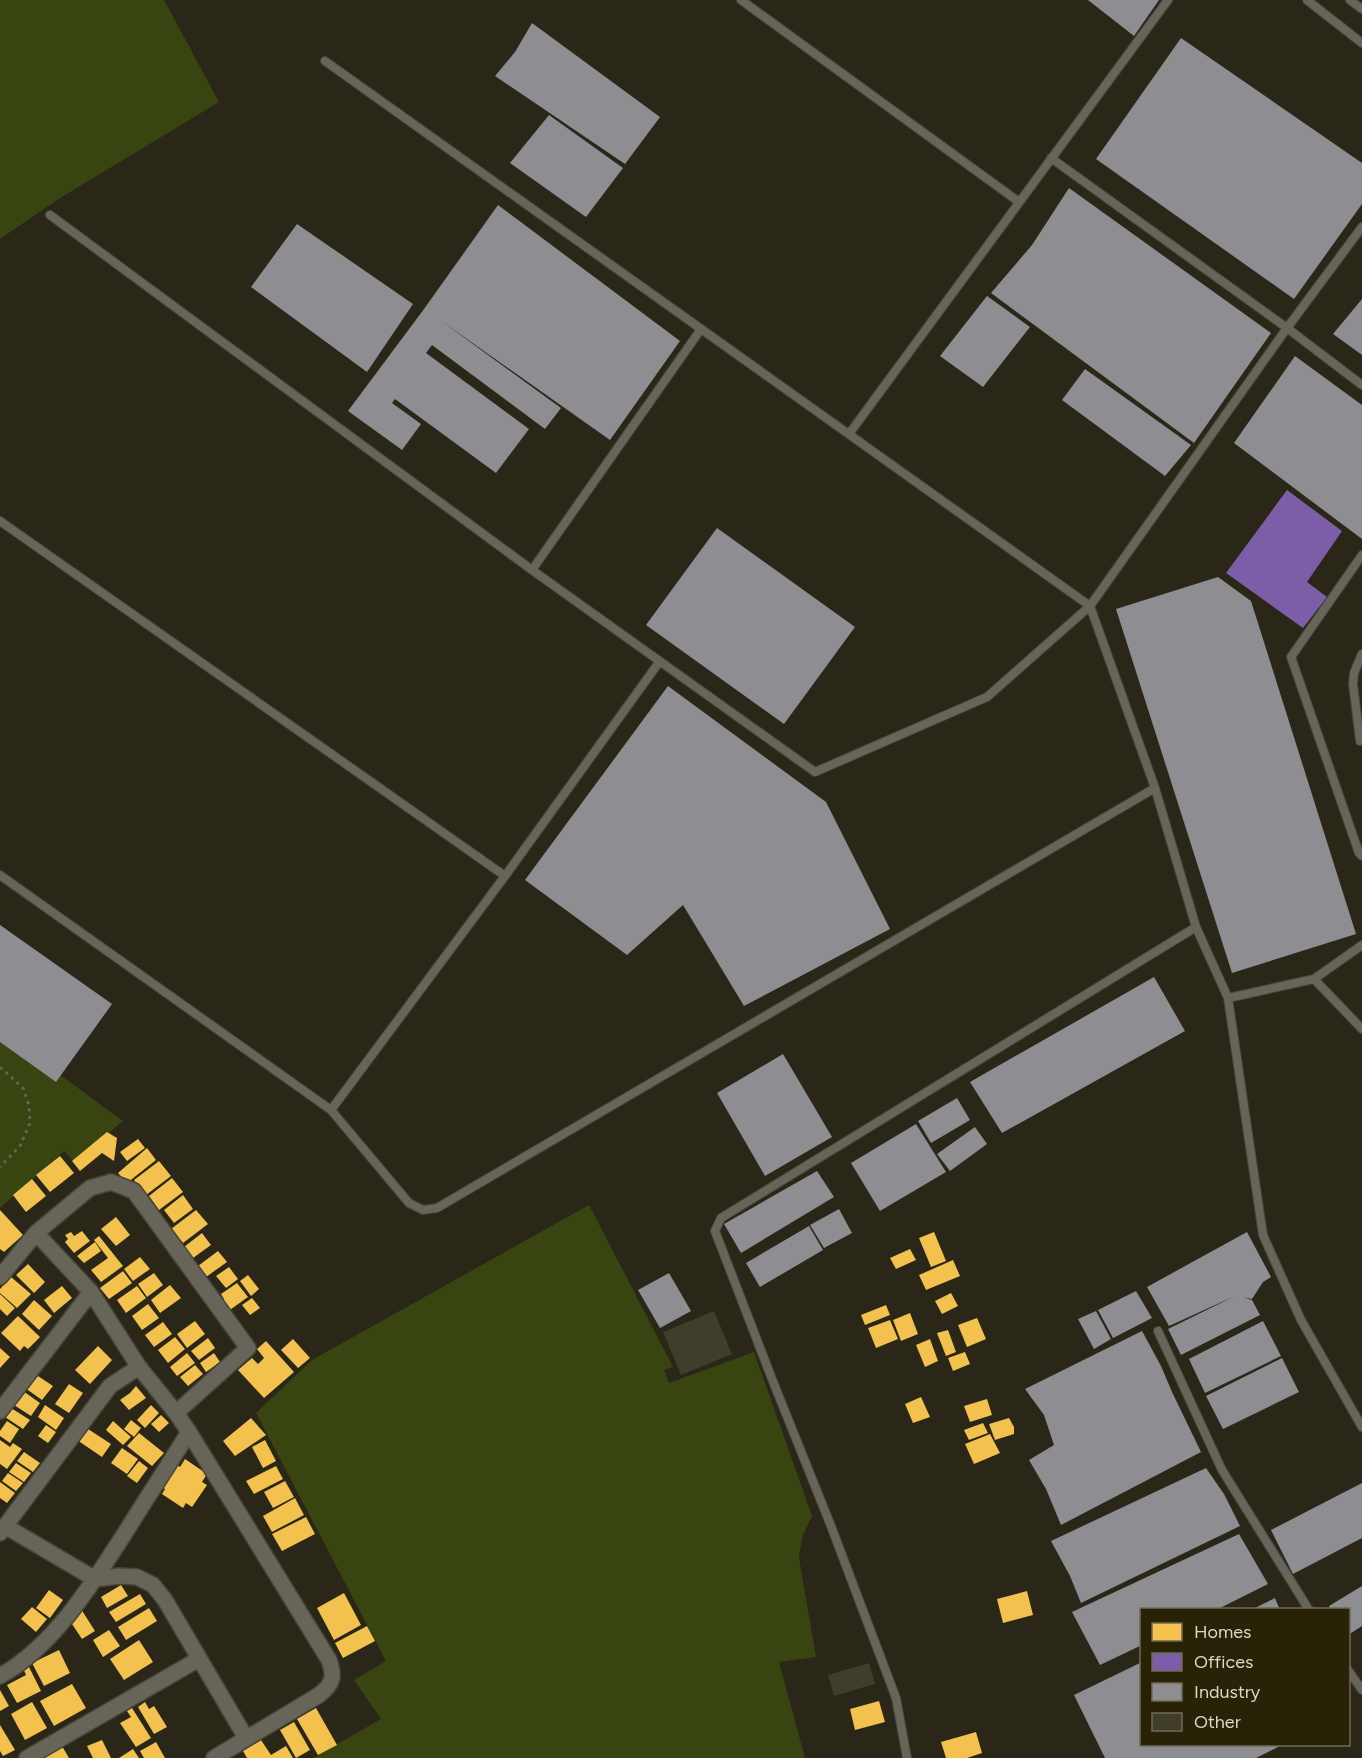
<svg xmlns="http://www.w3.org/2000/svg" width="1362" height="1758" font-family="Figtree,sans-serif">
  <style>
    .green { fill: #394511 }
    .homes { fill: #f2c14e }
    .offices { fill: #7b5ea7 }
    .industry { fill: #8d8d92 }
    .building { fill: #413d2b }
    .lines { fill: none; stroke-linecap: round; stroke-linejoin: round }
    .service-casing { stroke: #474438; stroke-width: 10 }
    .minor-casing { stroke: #474438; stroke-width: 18 }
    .path { stroke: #666359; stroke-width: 3; stroke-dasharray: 3 4.5; stroke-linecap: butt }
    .service { stroke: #676559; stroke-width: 8 }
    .minor { stroke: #676559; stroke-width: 15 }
  </style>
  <rect width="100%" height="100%" fill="#2a2718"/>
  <path class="green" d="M0,0h164l55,102 -162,98 -57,39z
    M0,1031l123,90 -49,41 -10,-11 -64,57z
    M589,1205l84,162 -9,3 5,13 85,-31 58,164 -10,21 -3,21 17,99 -37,5 26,96h-492l68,-39 -27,-39 32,-19 -130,-248 56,-53z"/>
  <path class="homes" d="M107,1132l10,6 -3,23 -12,-8 -22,18 -8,-10z
    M138,1139l7,9 -18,13 -7,-9z
    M147,1148l9,12 -29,23 -9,-10z
    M60,1156l14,17 -24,19 -14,-17z
    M159,1161l12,15 -25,19 -12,-15z
    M172,1178l11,14 -24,18 -10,-14z
    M32,1179l14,17 -20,16 -13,-17z
    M183,1195l10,14 -19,14 -10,-13z
    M0,1210l23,25 -19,17 -4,-3z
    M196,1210l12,14 -25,19 -12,-14z
    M116,1217l14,18 -14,11 -15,-17z
    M82,1231l8,10 -16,12 -9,-11 3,-3 -3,-4 6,-3 3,4z
    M934,1232l12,29 -15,6 -12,-29z
    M202,1233l9,12 -18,13 -9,-11z
    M99,1236l24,30 -22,16 -10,-12 17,-12 -14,-18z
    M95,1242l6,9 -17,12 -7,-7z
    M910,1249l6,11 -20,9 -6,-11z
    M218,1251l9,11 -21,15 -8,-11z
    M140,1257l10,12 -17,12 -9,-12z
    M953,1260l7,16 -34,14 -7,-15z
    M28,1264l17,18 -11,11 -18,-18z
    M229,1267l9,12 -12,9 -10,-12z
    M123,1271l9,12 -23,16 -9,-11z
    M154,1273l9,12 -16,12 -9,-13z
    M248,1275l11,14 -8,7 -11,-15z
    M11,1277l20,17 -14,14 -17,-15v-4z
    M237,1283l11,14 -21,15 -8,-9 5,-4 -3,-5z
    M170,1285l11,13 -21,15 -9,-13z
    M62,1286l10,12 -18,15 -10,-13z
    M137,1286l9,12 -20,15 -9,-13z
    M951,1293l7,13 -16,8 -7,-13z
    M0,1294l15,14 -8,8 -7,-7z
    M252,1298l8,10 -10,7 -8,-10z
    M34,1300l18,16 -13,14 -17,-16z
    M148,1304l11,14 -17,12 -10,-14z
    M886,1305l4,10 -25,10 -4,-10z
    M910,1313l8,21 -17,7 -8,-21z
    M18,1316l22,21 -12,12 -4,-3 -4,5 -19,-18z
    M977,1318l9,21 -19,8 -9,-22z
    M890,1320l8,19 -22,9 -8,-20z
    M195,1321l10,13 -18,14 -10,-14z
    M163,1322l9,12 -18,13 -9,-12z
    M948,1330l8,22 -10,4 -9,-23z
    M175,1337l10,12 -17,14 -10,-13z
    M208,1338l7,10 -16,12 -8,-9z
    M293,1339l17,19 -12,10 -17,-18z
    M930,1339l8,22 -13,6 -9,-22z
    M266,1341l28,31 -30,26 -26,-28 14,-12 6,6 6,-6 -7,-9z
    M98,1346l14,14 -22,24 -15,-14z
    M0,1348l10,9 -10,11z
    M965,1352l5,12 -17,7 -5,-13z
    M187,1353l8,10 -18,13 -7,-9z
    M214,1353l6,9 -14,10 -6,-9z
    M195,1365l8,9 -15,12 -8,-9z
    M35,1374l18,12 -11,14 -17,-12z
    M69,1384l14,9 -14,20 -14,-9z
    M136,1386l10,12 -17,12 -9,-10 10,-7z
    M23,1391l17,12 -9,13 -17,-11z
    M921,1397l9,20 -17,6 -8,-19z
    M987,1399l5,16 -22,7 -6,-16z
    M45,1405l19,13 -8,12 -18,-13z
    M151,1405l8,8 -14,15 -8,-8z
    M11,1408l19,12 -7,9 -18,-12z
    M161,1415l8,8 -10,9 -8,-8z
    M251,1418l15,17 -31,21 -12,-15z
    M1009,1418l5,9v7l-19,6 -6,-16z
    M131,1420l10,8 -7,9 -10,-8z
    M7,1421l12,8 -9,14 -10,-7v-5z
    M113,1421l18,16 -8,8 -17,-15z
    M983,1423l5,10 -19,7 -5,-10z
    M46,1425l10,7 -8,11 -10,-7z
    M85,1427l26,17 -9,13 -25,-17z
    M139,1433l25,20 -12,13 -25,-20z
    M990,1434l10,19 -26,11 -9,-20z
    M0,1440l10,7 3,-4 9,6 -15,20 -7,-5z
    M265,1440l11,21 -13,7 -11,-21z
    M122,1448l16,11 -11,15 -16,-11z
    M24,1452l16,11 -7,9 -16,-11z
    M185,1459l22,15 -5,8 5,3 -15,22 -6,-4 -3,5 -21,-14 3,-5 -5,-4 16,-21 4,3z
    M139,1461l9,7 -11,15 -10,-7z
    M16,1463l15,10 -7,9 -15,-10z
    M276,1466l7,13 -29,15 -8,-13z
    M8,1473l15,10 -7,8 -14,-10z
    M285,1481l9,16 -21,11 -9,-16z
    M0,1482l15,11 -8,10 -7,-5z
    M295,1498l9,17 -32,17 -9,-16z
    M306,1517l9,17 -33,17 -10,-17z
    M121,1585l7,11 -21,12 -6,-11z
    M49,1590l14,10 -13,18 -14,-10z
    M1027,1591l6,24 -30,8 -6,-24z
    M344,1593l17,32 -27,15 -17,-32z
    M140,1594l6,10 -30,18 -7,-10z
    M32,1607l15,12 -11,13 -15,-13z
    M149,1608l8,13 -31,19 -8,-13z
    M81,1609l14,22 -13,8 -14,-21z
    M367,1626l8,15 -32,17 -8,-15z
    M109,1630l11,16 -17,11 -10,-17z
    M139,1640l14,22 -29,18 -14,-21z
    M59,1650l11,23 -26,13 -12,-23z
    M28,1665l13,26 -24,12 -10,-18 19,-10 -3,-7z
    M72,1684l14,24 -32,18 -14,-25z
    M0,1690l9,16 -9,5z
    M879,1701l6,21 -30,8 -5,-21z
    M32,1702l15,26 -22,12 -14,-26z
    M145,1702l4,7 5,-3 13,21 -13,7 -16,-27z
    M132,1708l19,30 -15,9 -16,-24 11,-6 -4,-6z
    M316,1708l21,37 -19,10 -21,-36z
    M294,1722l16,28 -14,8 -16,-28z
    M0,1725l15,25 -12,6 -3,-5z
    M976,1732l6,21 -15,5h-21l-5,-16z
    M102,1740l9,18h-18l-6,-12z
    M261,1740l10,15 15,-9 7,12h-46l-4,-7z
    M156,1742l9,16h-21l-4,-7z
    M62,1746l7,12h-23l-2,-3z
    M133,1749l6,9h-20z"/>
  <path class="offices" d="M1287,490l55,41 -35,51 20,15 -24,31 -77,-55z"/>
  <path class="industry" d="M1088,0h71l-25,36z
    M532,23l128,94 -35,47 -130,-88 20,-24z
    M1181,38l181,125v41l-68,95 -198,-140z
    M549,115l74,53 -37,49 -76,-54z
    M1069,188l202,145 -77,110 -203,-150 41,-48z
    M498,205l182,136 -70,99 -170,-120 121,88 -16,21 -113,-84 -6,8 103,76 -33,44 -101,-74 -3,4 29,21 -19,26 -54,-39 76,-102z
    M297,224l116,80 -46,68 -116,-85z
    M987,296l43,31 -47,60 -43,-31z
    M1362,299v56l-29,-21z
    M1295,356l67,49v134l-128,-96z
    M1085,369l106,76 -26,31 -103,-76z
    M717,528l138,99 -71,97 -138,-99z
    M1218,577l33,24 105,333 -124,39 -116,-364z
    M668,686l158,116 64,127 -146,77 -61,-101 -56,50 -102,-75z
    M0,925l112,79 -56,78 -56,-40z
    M1154,977l31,54 -183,102 -32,-51z
    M783,1054l49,83 -67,39 -48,-83z
    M957,1098l13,22 -39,23 -13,-22z
    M916,1124l30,48 -66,39 -29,-48z
    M975,1127l12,17 -37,27 -13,-17z
    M817,1171l17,26 -93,56 -17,-29z
    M839,1209l13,24 -28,15 -14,-23z
    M809,1226l14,24 -63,37 -14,-24z
    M1247,1232l24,45 -8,5 -11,17 -9,-2 9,3 8,15 -79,40 -13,-26 67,-33 -66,30 -22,-39z
    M669,1273l22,38 -31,17 -22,-38z
    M1136,1291l16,27 -39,20 -15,-28z
    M1096,1311l15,28 -17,10 -16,-30z
    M1263,1321l18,35 -76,37 -16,-34z
    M1142,1331l19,35 11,26 29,60 -140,73 -15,-36 -17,-29 25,-15 -10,-30 -19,-26z
    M1282,1358l17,34 -76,37 -17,-33z
    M1206,1468l18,26 16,32 -159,77 -11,-27 -19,-35z
    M1362,1483v55l-69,36 -22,-44z
    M1239,1534l29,50 -52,26h-74v35l-42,20 -28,-53z
    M1362,1586v40l-14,9v-25h-17l-2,-4z
    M1275,1598l5,12h-29z
    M1142,1662v82h142l-28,14h-151l-31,-63z"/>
  <path class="building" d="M714,1311l18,43 -51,21 -18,-43z
    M869,1663l6,21 -41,12 -6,-21z"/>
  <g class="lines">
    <defs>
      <path id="service" d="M741,0l278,202
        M1307,0l55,43
        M1350,0l12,9
        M325,61l765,545 65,182 41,139 32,71 35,237 38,85 61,107
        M1051,158l236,170 75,57
        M50,215l482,355 283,202 172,-75 103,-91 197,-278 75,-101
        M849,434l319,-434
        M0,521l505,355
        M1362,555l-71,102 68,196 3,3
        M532,570l169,-241
        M660,661l-155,215 -174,234 78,93 14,7 14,-2 718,-420
        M1360,741l-7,-57 1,-11 8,-19
        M0,875l331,235
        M1314,979l48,50
        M1228,998l86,-19 48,-34
        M1158,1331l64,139 87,140
        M1348,1670l14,20
        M907,1758l-11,-60 -65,-172 -59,-147 -57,-148 6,-13 475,-291"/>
      <path id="minor" d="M36,1233l54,-45 21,-6 23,9 114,157 -72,65
        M0,1277l36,-44 55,59 48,75 37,46 13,19 140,228c6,17 4,24 -10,35l-105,63
        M0,1411l91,-119
        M5,1526l90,53 24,-3 18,1 16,8 12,15 81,138
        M0,1533l110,-147 29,-19
        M0,1676c54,-30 92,-92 125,-143 21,-34 43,-67 64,-101
        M27,1758l172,-99"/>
    </defs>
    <use href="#service" class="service-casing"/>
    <use href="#minor" class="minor-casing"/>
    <path class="path" d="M0,1067l23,21 6,17 1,18 -10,23 -20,21"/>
    <use href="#service" class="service"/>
    <use href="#minor" class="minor"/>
  </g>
  <rect x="1140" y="1608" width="210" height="138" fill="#282206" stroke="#706b54" stroke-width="1.5"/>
  <rect x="1152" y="1623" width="30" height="18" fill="#f2c14e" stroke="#706b54" stroke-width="1.5"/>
  <text x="1194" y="1638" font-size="18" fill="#dcd8c8">Homes</text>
  <rect x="1152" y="1653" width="30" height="18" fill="#7b5ea7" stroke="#706b54" stroke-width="1.5"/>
  <text x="1194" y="1668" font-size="18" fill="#dcd8c8">Offices</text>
  <rect x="1152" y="1683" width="30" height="18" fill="#8d8d92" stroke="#706b54" stroke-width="1.5"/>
  <text x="1194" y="1698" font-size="18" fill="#dcd8c8">Industry</text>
  <rect x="1152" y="1713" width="30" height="18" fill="#413d2b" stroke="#706b54" stroke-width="1.5"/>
  <text x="1194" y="1728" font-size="18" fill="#dcd8c8">Other</text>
</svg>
